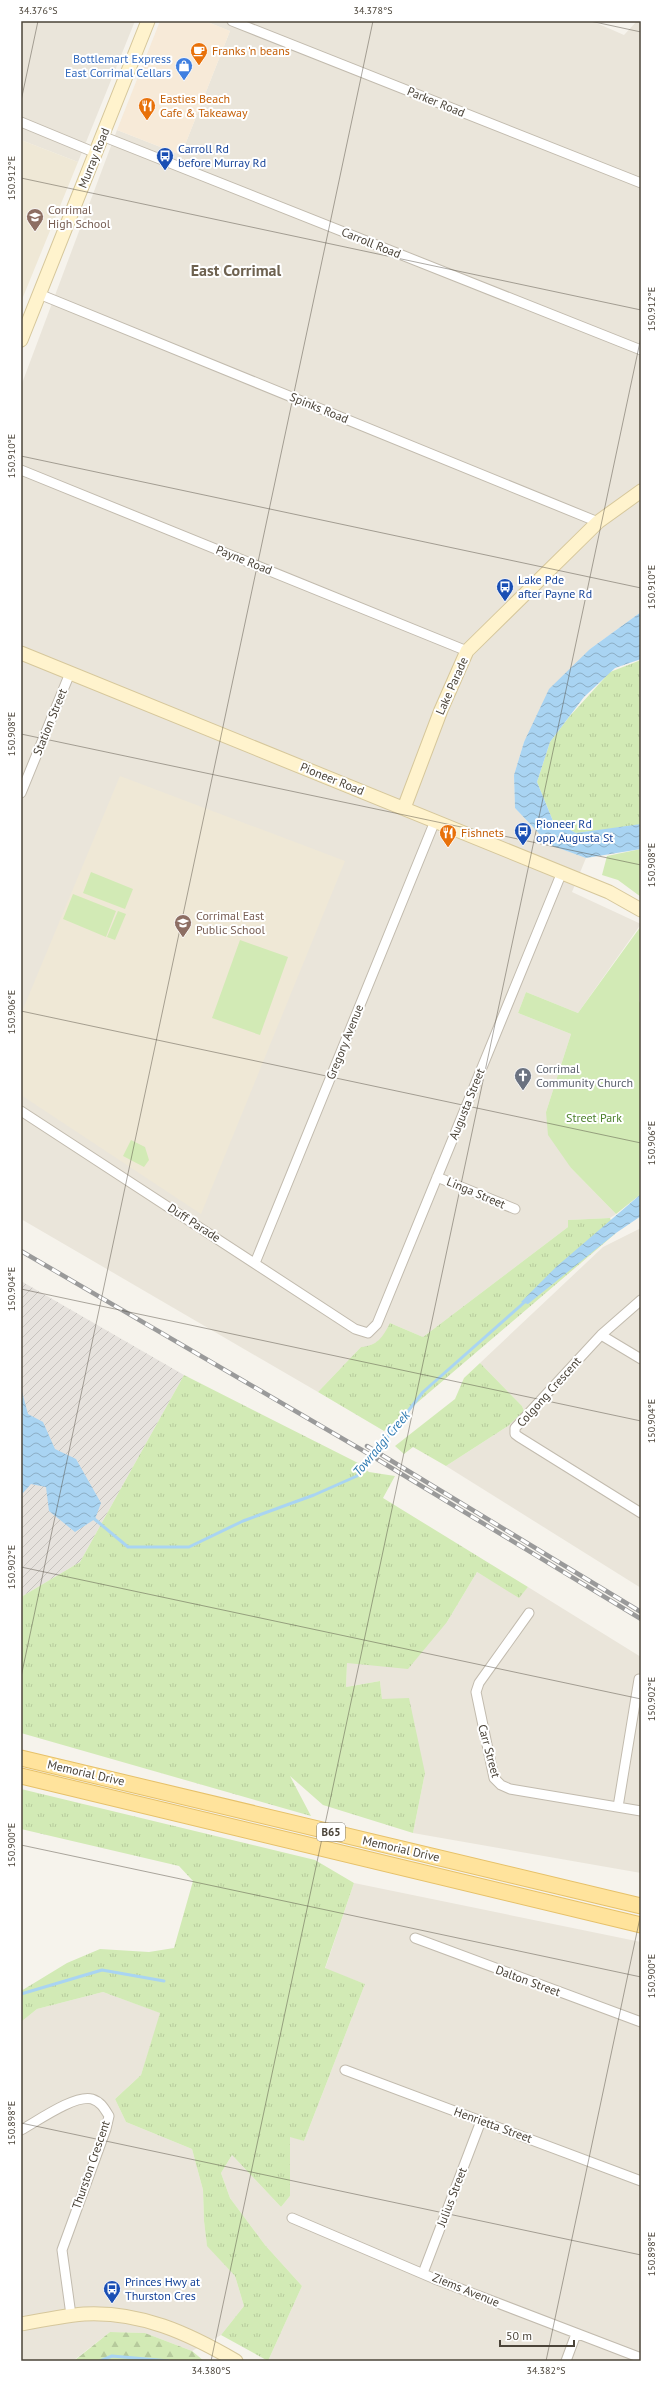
<svg xmlns="http://www.w3.org/2000/svg" width="662" height="2382" font-family="'PT Sans',sans-serif">
  <style>
    .residential { fill: #eae5da }
    .commercial { fill: #f7ead8 }
    .industrial { fill: url(#industrial-furrows) }
    .education { fill: #efe8d6 }
    .grass { fill: url(#grass-tufts) }
    .forest { fill: url(#forest-firs) }
    .park { fill: #d2eab5 }
    .water { fill: url(#water-waves) }
    .lines { fill: none; stroke-linecap: round; stroke-linejoin: round }
    .stream { stroke: #a9d4f2; stroke-width: 3 }
    .minor-casing { stroke: #c2bbae; stroke-width: 11 }
    .secondary-casing { stroke: #d6c79b; stroke-width: 15 }
    .primary-casing { stroke: #e6c16a; stroke-width: 17 }
    .minor { stroke: #fff; stroke-width: 9 }
    .secondary { stroke: #fff3cd; stroke-width: 13 }
    .primary { stroke: #ffe39c; stroke-width: 15 }
    .rail-casing { stroke: #9a9a9a; stroke-width: 4.5 }
    .rail { stroke: #fff; stroke-width: 3; stroke-dasharray: 9; stroke-linecap: butt }
    .ticks { fill: none; stroke: #4b4439; stroke-width: 1; stroke-opacity: 0.45 }
    .labels { text-anchor: middle; stroke-width: 4; stroke-linejoin: round; paint-order: stroke }
    .shield { fill: #fff; stroke: #817c74; stroke-width: 1 }
    .shield-label { font-size: 11px; font-weight: bold; fill: #4b4439 }
    .food-label { font-size: 12px; fill: #c56008; stroke: #fff; text-anchor: start }
    .shop-label { font-size: 12px; fill: #366cbe; stroke: #fff; text-anchor: end }
    .street-label { font-size: 12px; fill: #4b4439; stroke: #fff }
    .transit-label { font-size: 12px; fill: #164399; stroke: #fff; text-anchor: start }
    .education-label { font-size: 12px; fill: #785e54; stroke: #fff; text-anchor: start }
    .worship-label { font-size: 12px; fill: #5b616d; stroke: #fff; text-anchor: start }
    .park-label { font-size: 12px; fill: #4a7f2a; stroke: #fff }
    .water-label { font-size: 13px; font-style: italic; fill: #2e7ab2; stroke: #fff }
    .district-label { font-size: 16px; font-weight: bold; fill: #6e6250; stroke: #fff }
    .neatline { fill: none; stroke: #4b4439; stroke-width: 1.5 }
    .ticks-label { font-size: 10px; text-anchor: middle; fill: #4b4439 }
  </style>
  <defs>
    <pattern id="industrial-furrows" width="10" height="10" patternUnits="userSpaceOnUse"><rect width="10" height="10" fill="#e6e2dd"/><path d="M-1 1l2-2M0 10L10 0M9 11l2-2" fill="none" stroke="#c7c3be"/></pattern>
    <pattern id="grass-tufts" width="24" height="20" patternUnits="userSpaceOnUse"><rect width="24" height="20" fill="#d2eab5"/><path d="M3 7l-1-3M5 7V3M7 7l1-3M15 17l-1-3M17 17v-4M19 17l1-3" fill="none" stroke="#b6ca9c"/></pattern>
    <pattern id="forest-firs" width="22" height="20" patternUnits="userSpaceOnUse"><rect width="22" height="20" fill="#d2eab5"/><path d="M5 1l3.5 6h-7zM16 11l3.5 6h-7z" fill="#b6ca9c"/></pattern>
    <pattern id="water-waves" width="16" height="10" patternUnits="userSpaceOnUse"><rect width="16" height="10" fill="#a9d4f2"/><path d="M0 5q4-4 8 0t8 0" fill="none" stroke="#8caec5"/></pattern>
  </defs>
  <rect width="100%" height="100%" fill="#f6f3ec"/>
  <path class="residential" d="M21,21h114l-57,141 -57,-22z
    M205,21h387l32,14 13,-14h4v591l-51,37 -66,93 -10,33 1,33 35,37 36,13 -14,34 69,32 -63,89 -52,-21 -8,21 53,21 -25,78 25,56 45,46 -6,4 -42,2v7l-145,110 -33,-14 -6,13 -7,6 -8,4 -8,1 -43,45 -297,-173v-833l96,-256 64,25 49,-124z
    M641,1228v360l-195,-122 62,-40 16,-15 -2,-5 -42,-43 123,-116z
    M477,1572l42,25 9,-10 113,70v216l-228,-40 12,-60 -43,-74 -2,-18 -34,6 1,-24 100,-41z
    M354,1883l287,59v419h-373l34,-75 -37,-41 -35,-47 -9,-25 11,-18 49,52 9,-11v-60l14,5 61,-157 -40,-15z
    M103,1992l58,21 -20,62 -26,24 11,23 66,27 11,41 1,31 3,24 28,31 9,30 -23,29 -29,16 -47,-18 -35,-1 -36,28 -53,1v-339l16,-13z"/>
  <path class="commercial" d="M160,21h45l25,10 -49,124 -64,-25z"/>
  <path class="industrial" d="M21,1281l163,94 -104,187 -59,35z"/>
  <path class="education" d="M21,140l57,22 -57,140z
    M120,776l225,85 -144,353 -180,-119v-81z"/>
  <path class="grass" d="M641,660v165l-65,8 -23,-12 -16,-39 13,-40 19,-25 41,-45z
    M610,1218l6,15 -232,198 -66,-39 43,-45c16,-1 22,-10 29,-24l33,14 145,-110v-7z
    M480,1363l42,43 2,5 -16,15 -62,40 -33,-19 -9,7 -9,-8 60,-47 9,-21z
    M184,1375l174,88 11,9 26,4 -12,22 145,89 -9,11 -42,-26 -30,50 -39,47 -61,-6 -1,24 34,-6 2,18 27,-1 16,75 -12,60 -90,-28 -33,-29 21,40 -290,-83v-136l59,-35z
    M21,1789l294,71 39,23 -29,85 40,16 -61,157 -14,-4v59l-9,11 -49,-52 -11,18 9,25 35,47 37,41 -34,75 -47,-26 23,-29 -9,-30 -28,-30 -3,-25 -1,-31 -11,-41 -66,-27 -11,-23 26,-24 19,-62 -57,-21 -66,17 -16,13v-31l46,-28 33,-14 49,3 25,-4 19,-67 -14,-15 -158,-37z"/>
  <path class="forest" d="M110,2332l35,1 47,18 12,10h-135l6,-1z"/>
  <path class="park" d="M641,849v48l-23,-17 -16,-5 5,-19z
    M91,872l42,17 -8,20 -42,-16z
    M73,894l43,17 -10,26 -43,-18z
    M118,911l8,3 -11,26 -8,-3z
    M641,926l-2,75 2,4v189l-25,20 -45,-46 -23,-33 -2,-23 25,-78 -53,-21 8,-21 52,21z
    M240,940l48,17 -28,78 -48,-17z
    M131,1140l14,7 4,13 -5,7 -21,-11z"/>
  <path class="water" d="M641,612v47l-26,9 -31,29 -34,45 -13,40 16,39 23,12 65,-9v25l-55,9 -36,-13 -35,-37 -1,-33 10,-33 25,-53 41,-40z
    M641,1194v22l-25,17 -88,71 -7,-2 35,-35z
    M21,1388l7,26 15,8 12,27 21,10 25,44 -6,16 -20,13 -26,-21 -3,-24 -15,-3 -8,9 -2,-2z"/>
  <g class="lines">
    <path class="stream" d="M92,1517l36,30h61l54,-26 71,-26 43,-19 66,-84 104,-92
      M21,1994l81,-24 62,11
      M100,2361l12,-5 57,5"/>
    <defs>
      <path id="minor" d="M232,21l409,162
        M21,122l75,31
        M102,136l539,214
        M39,294l559,228
        M21,470l446,181
        M21,793l49,-120
        M21,1111l334,218 13,4 9,-9 185,-452
        M437,1177l78,32
        M255,1263l180,-442
        M641,1300l-40,35 -86,93v6l4,3 122,76
        M601,1335l40,24
        M529,1613l-50,70 -3,9 18,86 7,7 9,4 131,22
        M618,1807l21,-128
        M415,1938l226,84
        M345,2070l296,111
        M21,2130c15,-8 54,-36 71,-31 9,3 12,9 17,17l-3,13 -44,121 9,65
        M292,2218l143,61 206,79
        M423,2273l58,-152
        M566,2361l10,-27"/>
      <path id="secondary" d="M21,340l127,-319
        M21,653l588,239 32,18
        M404,808l37,-98 26,-59 131,-129 43,-31
        M21,2324c21,-4 42,-8 63,-10 56,-3 104,19 152,47"/>
      <path id="primary" d="M21,1758l620,148
        M21,1776l620,149"/>
    </defs>
    <use href="#minor" class="minor-casing"/>
    <use href="#secondary" class="secondary-casing"/>
    <use href="#primary" class="primary-casing"/>
    <use href="#minor" class="minor"/>
    <use href="#secondary" class="secondary"/>
    <use href="#primary" class="primary"/>
    <defs>
      <path id="rail" d="M21,1251l341,199 279,169
        M367,1446l274,166"/>
    </defs>
    <use href="#rail" class="rail-casing"/>
    <use href="#rail" class="rail"/>
  </g>
  <path class="ticks" d="M590,21l51,11M21,101l17,-80M21,178l620,132M21,456l620,132M21,734l620,131M21,1011l620,132M21,1289l620,132M21,1567l620,132M21,1677l352,-1656M21,1845l620,132M21,2123l620,132M211,2361l430,-2024M546,2361l95,-448"/>
  <defs>
    <symbol id="cafe-pin" viewBox="-11 -11 22 30"><path d="M0 17L-7.5 6A9.5 9.5 0 1 1 7.5 6Z" fill="#e8710a" stroke="#fff"/><path d="M-5.5-4.5H6V0H3Q3 3.5 0 3.5H-2.5Q-5.5 3.5-5.5 0ZM3-3.2v2h1.7v-2ZM-6 4.5H4V6H-6Z" fill="#fff"/></symbol>
    <symbol id="shop-pin" viewBox="-11 -11 22 30"><path d="M0 17L-7.5 6A9.5 9.5 0 1 1 7.5 6Z" fill="#3f7fe0" stroke="#fff"/><path d="M-5-2.5h2.3a2.7 3.5 0 0 1 5.4 0H5L5.5 6h-11ZM-1.5-2.5h3a1.5 2.3 0 0 0-3 0Z" fill="#fff"/></symbol>
    <symbol id="restaurant-pin" viewBox="-11 -11 22 30"><path d="M0 17L-7.5 6A9.5 9.5 0 1 1 7.5 6Z" fill="#e8710a" stroke="#fff"/><path d="M-5-6h1v4h1v-4h1v4h1v-4h1v5L-1.5 .5V6h-2V.5L-5-1ZM5-6V6H3V1.5H1.5Q1.5-4 5-6Z" fill="#fff"/></symbol>
    <symbol id="bus-pin" viewBox="-11 -11 22 30"><path d="M0 17L-7.5 6A9.5 9.5 0 1 1 7.5 6Z" fill="#1a4fb4" stroke="#fff"/><path d="M-5-6H5V4H4V6H2V4H-2V6H-4V4H-5ZM-3.5-4V0h7V-4ZM-3.5 1.2v1.5H-2V1.2ZM2 1.2v1.5H3.5V1.2Z" fill="#fff"/></symbol>
    <symbol id="school-pin" viewBox="-11 -11 22 30"><path d="M0 17L-7.5 6A9.5 9.5 0 1 1 7.5 6Z" fill="#8d6e63" stroke="#fff"/><path d="M0-5L7-2L0 1L-7-2ZM-4 1L0 2.5L4 1V4Q0 6-4 4Z" fill="#fff"/></symbol>
    <symbol id="church-pin" viewBox="-11 -11 22 30"><path d="M0 17L-7.5 6A9.5 9.5 0 1 1 7.5 6Z" fill="#6b7280" stroke="#fff"/><path d="M-1.2-6h2.4v3.5h3.3v2.4h-3.3V6h-2.4V-.1h-3.3v-2.4h3.3Z" fill="#fff"/></symbol>
  </defs>
  <g fill-rule="evenodd">
    <use href="#cafe-pin" x="189" y="41" width="20" height="27"/>
    <use href="#shop-pin" x="174" y="56" width="20" height="27"/>
    <use href="#restaurant-pin" x="137" y="96" width="20" height="27"/>
    <use href="#bus-pin" x="155" y="146" width="20" height="27"/>
    <use href="#school-pin" x="25" y="207" width="20" height="27"/>
    <use href="#bus-pin" x="495" y="577" width="20" height="27"/>
    <use href="#bus-pin" x="513" y="821" width="20" height="27"/>
    <use href="#restaurant-pin" x="438" y="823" width="20" height="27"/>
    <use href="#school-pin" x="173" y="913" width="20" height="27"/>
    <use href="#church-pin" x="513" y="1066" width="20" height="27"/>
    <use href="#bus-pin" x="102" y="2279" width="20" height="27"/>
  </g>
  <g class="labels">
    <rect class="shield" x="317" y="1823" width="28" height="18" rx="3"/>
    <g class="shield-label">
      <text x="331" y="1836">B65</text>
    </g>
    <g class="food-label">
      <text x="212" y="55">Franks 'n beans</text>
      <text x="160" y="103">Easties Beach<tspan x="160" dy="14">Cafe &amp; Takeaway</tspan></text>
      <text x="461" y="837">Fishnets</text>
    </g>
    <g class="shop-label">
      <text x="171" y="63">Bottlemart Express<tspan x="171" dy="14">East Corrimal Cellars</tspan></text>
    </g>
    <g class="street-label">
      <text transform="translate(436 102) rotate(22)" y="4">Parker Road</text>
      <text transform="translate(94 158) rotate(-68)" y="4">Murray Road</text>
      <text transform="translate(371 243) rotate(22)" y="4">Carroll Road</text>
      <text transform="translate(319 408) rotate(22)" y="4">Spinks Road</text>
      <text transform="translate(244 560) rotate(22)" y="4">Payne Road</text>
      <text transform="translate(452 686) rotate(-66)" y="4">Lake Parade</text>
      <text transform="translate(50 722) rotate(-68)" y="4">Station Street</text>
      <text transform="translate(332 779) rotate(22)" y="4">Pioneer Road</text>
      <text transform="translate(345 1042) rotate(-68)" y="4">Gregory Avenue</text>
      <text transform="translate(467 1104) rotate(-68)" y="4">Augusta Street</text>
      <text transform="translate(476 1193) rotate(23)" y="4">Linga Street</text>
      <text transform="translate(194 1223) rotate(33)" y="4">Duff Parade</text>
      <text transform="translate(549 1392) rotate(-48)" y="4">Colgong Crescent</text>
      <text transform="translate(489 1751) rotate(75)" y="4">Carr Street</text>
      <text transform="translate(86 1773) rotate(13)" y="4">Memorial Drive</text>
      <text transform="translate(401 1849) rotate(13)" y="4">Memorial Drive</text>
      <text transform="translate(528 1981) rotate(20)" y="4">Dalton Street</text>
      <text transform="translate(493 2125) rotate(20)" y="4">Henrietta Street</text>
      <text transform="translate(91 2165) rotate(-71)" y="4">Thurston Crescent</text>
      <text transform="translate(452 2197) rotate(-69)" y="4">Julius Street</text>
      <text transform="translate(466 2290) rotate(22)" y="4">Ziems Avenue</text>
    </g>
    <g class="transit-label">
      <text x="178" y="153">Carroll Rd<tspan x="178" dy="14">before Murray Rd</tspan></text>
      <text x="518" y="584">Lake Pde<tspan x="518" dy="14">after Payne Rd</tspan></text>
      <text x="536" y="828">Pioneer Rd<tspan x="536" dy="14">opp Augusta St</tspan></text>
      <text x="125" y="2286">Princes Hwy at<tspan x="125" dy="14">Thurston Cres</tspan></text>
    </g>
    <g class="education-label">
      <text x="48" y="214">Corrimal<tspan x="48" dy="14">High School</tspan></text>
      <text x="196" y="920">Corrimal East<tspan x="196" dy="14">Public School</tspan></text>
    </g>
    <g class="worship-label">
      <text x="536" y="1073">Corrimal<tspan x="536" dy="14">Community Church</tspan></text>
    </g>
    <g class="park-label">
      <text x="594" y="1122">Street Park</text>
    </g>
    <g class="water-label">
      <text transform="translate(381 1443) rotate(-50)" y="5">Towradgi Creek</text>
    </g>
    <g class="district-label">
      <text x="236" y="276">East Corrimal</text>
    </g>
  </g>
  <rect width="662" height="2382" fill="none" stroke="#ffffff" stroke-width="44"/>
  <path d="M500 2340v6h74v-6" fill="none" stroke="#4b4439" stroke-width="2"/>
  <text x="506" y="2340" font-size="12" fill="#4b4439" stroke="#ffffff" stroke-width="3" paint-order="stroke">50 m</text>
  <rect x="22" y="22" width="618" height="2338" class="neatline"/>
  <g class="ticks-label">
    <text x="38" y="14">34.376°S</text>
    <text x="373" y="14">34.378°S</text>
    <text transform="translate(11 178) rotate(-90)" y="4">150.912°E</text>
    <text transform="translate(651 309) rotate(-90)" y="4">150.912°E</text>
    <text transform="translate(11 456) rotate(-90)" y="4">150.910°E</text>
    <text transform="translate(651 587) rotate(-90)" y="4">150.910°E</text>
    <text transform="translate(11 734) rotate(-90)" y="4">150.908°E</text>
    <text transform="translate(651 865) rotate(-90)" y="4">150.908°E</text>
    <text transform="translate(11 1012) rotate(-90)" y="4">150.906°E</text>
    <text transform="translate(651 1143) rotate(-90)" y="4">150.906°E</text>
    <text transform="translate(11 1289) rotate(-90)" y="4">150.904°E</text>
    <text transform="translate(651 1421) rotate(-90)" y="4">150.904°E</text>
    <text transform="translate(11 1567) rotate(-90)" y="4">150.902°E</text>
    <text transform="translate(651 1699) rotate(-90)" y="4">150.902°E</text>
    <text transform="translate(11 1845) rotate(-90)" y="4">150.900°E</text>
    <text transform="translate(651 1976) rotate(-90)" y="4">150.900°E</text>
    <text transform="translate(11 2123) rotate(-90)" y="4">150.898°E</text>
    <text transform="translate(651 2254) rotate(-90)" y="4">150.898°E</text>
    <text x="211" y="2374">34.380°S</text>
    <text x="546" y="2374">34.382°S</text>
  </g>
</svg>
